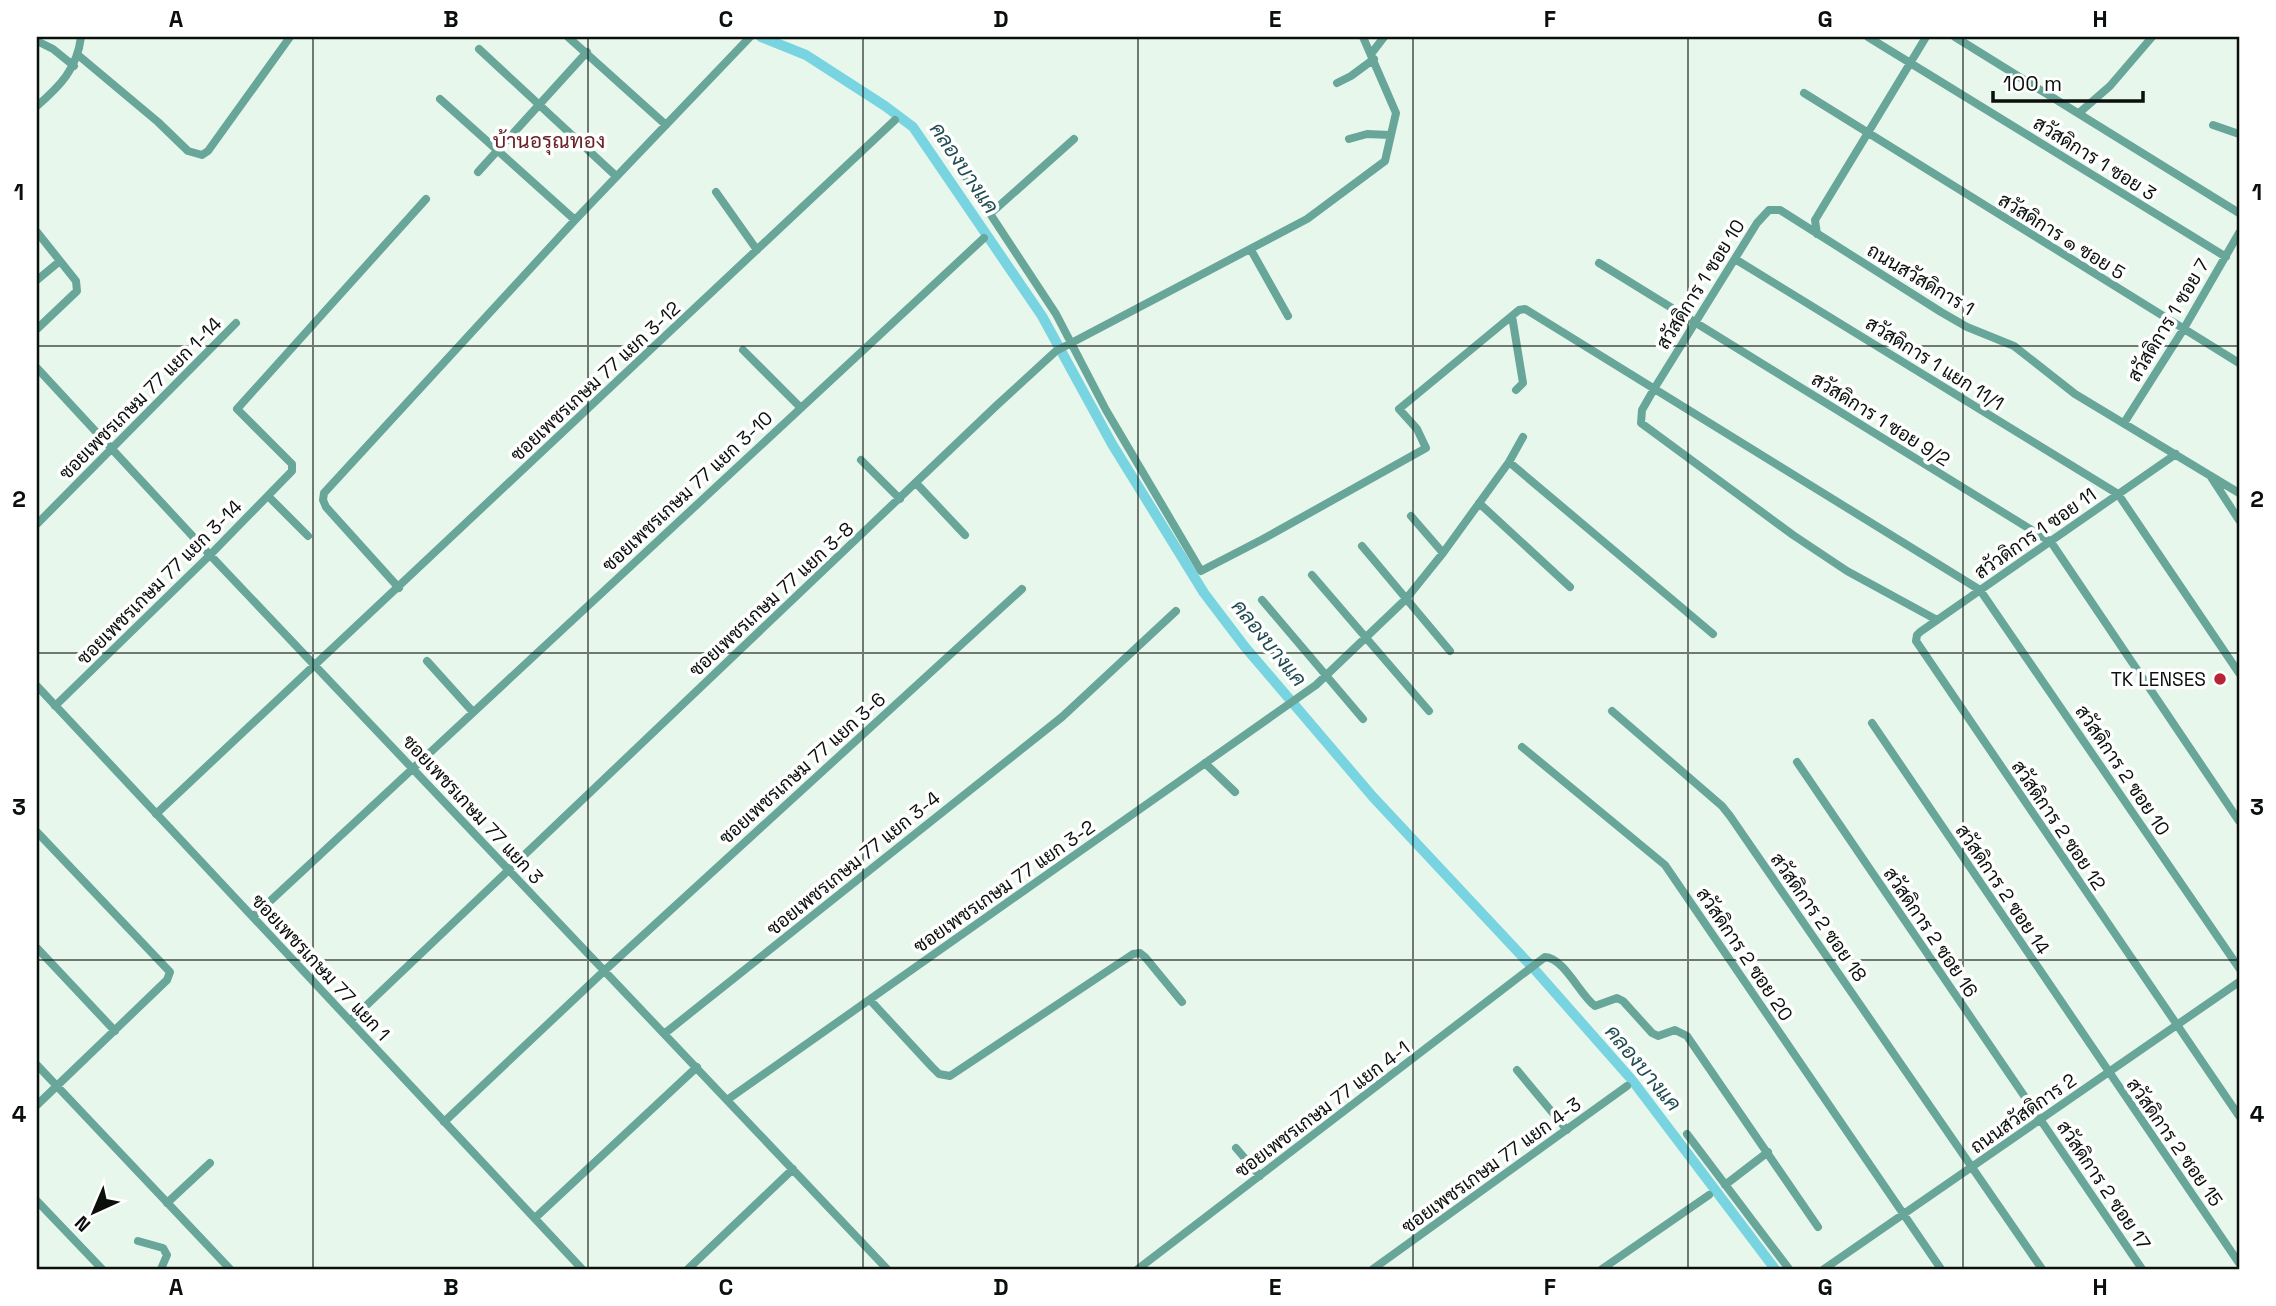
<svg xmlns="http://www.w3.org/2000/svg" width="2276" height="1306" font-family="'Space Grotesk',Sarabun,sans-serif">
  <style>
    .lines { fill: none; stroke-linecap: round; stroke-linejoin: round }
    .canal { stroke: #78d4e1; stroke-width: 10 }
    .minor { stroke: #68a69a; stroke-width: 8 }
    .grid { fill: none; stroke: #0b100c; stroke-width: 2; stroke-opacity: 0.55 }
    .poi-dot { fill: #b62435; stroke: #fff; stroke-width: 2.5 }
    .labels { text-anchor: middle; stroke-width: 7; stroke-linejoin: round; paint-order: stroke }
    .street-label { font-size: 19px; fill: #0b100c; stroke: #fff }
    .poi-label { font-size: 19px; fill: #0b100c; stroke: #fff; text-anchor: end }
    .neighbourhood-label { font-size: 21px; fill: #682326; stroke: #fff }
    .water-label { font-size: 21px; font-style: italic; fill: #224d52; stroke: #fff }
    .neatline { fill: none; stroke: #0b100c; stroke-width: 2.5 }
    .grid-label { font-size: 23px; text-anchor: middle; font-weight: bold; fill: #0b100c }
  </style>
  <rect width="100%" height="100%" fill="#e8f7ec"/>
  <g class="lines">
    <path class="canal" d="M761,37l45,18 79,51 28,21 129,189 70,128 92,149 41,54 128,150 162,173 97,110 143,189"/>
    <path class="minor" d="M568,37l98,88
      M1868,37l358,220
      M1955,37l284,176
      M37,41l16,8 21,17
      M479,49l137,127
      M1371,54l13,-17
      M78,55l80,67 30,29 14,4 6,-4 82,-114
      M1337,83l14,-7 23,-17
      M1804,93l435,270
      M440,99l135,121
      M37,106c23,-20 40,-37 44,-69
      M2079,113l31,-27 42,-49
      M2213,125l26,9
      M1349,139l18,-5 23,1
      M958,165l98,149 50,96 95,161 62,-32 163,-91 -9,-19 -18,-20 120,-99 6,-1 455,281 259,378
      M478,172l109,-120
      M716,192l41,58
      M990,214l84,-75
      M37,232l39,49 1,10 -40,38
      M1817,234l-2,-14 111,-183
      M1251,250l37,66
      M1735,259l383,235 121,179
      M1599,263l452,279 188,279
      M37,280l23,-19
      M1512,316l11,67 -7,7
      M743,350l57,57
      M37,368l173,187 677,714
      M2124,423l59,-93 56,-97
      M2176,454l-256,178 -3,3 -1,6 323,475
      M861,460l39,39
      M1509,462l204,172
      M2211,477l28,43
      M916,483l49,52
      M268,496l40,40
      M1479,503l91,84
      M1411,516l32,37
      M37,524l199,-201
      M1362,546l88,105
      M1312,575l117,136
      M399,588l-73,-81 -3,-7 1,-7 251,-273 175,-183
      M1262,600l101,119
      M1937,620l-90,-49 -54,-36 -152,-112 1,-13 12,-21 103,-166 12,-13h11l161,102 26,15 47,19 61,48 164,99
      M427,661l46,51
      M37,686l545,583
      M55,706l155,-151 82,-84v-7l-55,-55 189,-210
      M1612,711l110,95 8,10 312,453
      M1872,723l367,540
      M1522,747l143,118 276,404
      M1797,762l345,507
      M1205,763l30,29
      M156,814l739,-694
      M37,832l133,140 -3,8 -130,125
      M253,917l731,-679
      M37,948l78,83
      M870,1000l62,67 7,7 11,2 183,-122 7,-1 5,4 37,45
      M350,1021l646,-615 60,-55 251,-132 78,-58 11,-48 -33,-76
      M664,1034l398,-317 114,-106
      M37,1065l193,204
      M1517,1070l50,60
      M727,1100l589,-415 90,-86 37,-46 66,-91 14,-25
      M444,1122l160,-151 418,-382
      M1687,1134l102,135
      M1236,1148l24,28
      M1725,1185l43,-33
      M37,1201l65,68
      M167,1203l43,-40
      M535,1218l162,-151
      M138,1241l25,7 4,7 -6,14
      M688,1269l105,-100
      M1138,1269l407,-312c19,1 35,38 50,49l22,-8 6,3 29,32 6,3 17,-6 12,6 131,191
      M1373,1269l254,-183
      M1602,1269l107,-74
      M1824,1269l415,-287"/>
  </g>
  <path class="grid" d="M313,37v1232M588,37v1232M863,37v1232M1138,37v1232M1413,37v1232M1688,37v1232M1963,37v1232M37,346h2202M37,653h2202M37,960h2202"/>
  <circle class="poi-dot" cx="2220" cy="679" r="7"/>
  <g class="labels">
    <g class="street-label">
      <text transform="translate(2095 158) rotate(32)" y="7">สวัสดิการ 1 ซอย 3</text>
      <text transform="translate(2062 236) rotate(32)" y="7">สวัสดิการ ๑ ซอย 5</text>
      <text transform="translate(1921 279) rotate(31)" y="7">ถนนสวัสดิการ 1</text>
      <text transform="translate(1700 284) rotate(-58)" y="7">สวัสดิการ 1 ซอย 10</text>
      <text transform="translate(2168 320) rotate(-59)" y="7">สวัสดิการ 1 ซอย 7</text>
      <text transform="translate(1935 363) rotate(32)" y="7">สวัสดิการ 1 แยก 11/1</text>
      <text transform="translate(595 381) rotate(-43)" y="7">ซอยเพชรเกษม 77 แยก 3-12</text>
      <text transform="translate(140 398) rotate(-45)" y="7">ซอยเพชรเกษม 77 แยก 1-14</text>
      <text transform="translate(1881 419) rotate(32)" y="7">สวัสดิการ 1 ซอย 9/2</text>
      <text transform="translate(687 491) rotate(-43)" y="7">ซอยเพชรเกษม 77 แยก 3-10</text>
      <text transform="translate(2035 533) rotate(-35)" y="7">สวัวดิการ 1 ซอย 11</text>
      <text transform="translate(159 582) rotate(-45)" y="7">ซอยเพชรเกษม 77 แยก 3-14</text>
      <text transform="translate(771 599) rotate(-43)" y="7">ซอยเพชรเกษม 77 แยก 3-8</text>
      <text transform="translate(802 768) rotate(-42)" y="7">ซอยเพชรเกษม 77 แยก 3-6</text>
      <text transform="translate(2123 770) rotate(56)" y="7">สวัสดิการ 2 ซอย 10</text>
      <text transform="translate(473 809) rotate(47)" y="7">ซอยเพชรเกษม 77 แยก 3</text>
      <text transform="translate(2059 825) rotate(56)" y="7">สวัสดิการ 2 ซอย 12</text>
      <text transform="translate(853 863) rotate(-39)" y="7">ซอยเพชรเกษม 77 แยก 3-4</text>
      <text transform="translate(1004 886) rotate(-35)" y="7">ซอยเพชรเกษม 77 แยก 3-2</text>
      <text transform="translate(2003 889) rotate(56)" y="7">สวัสดิการ 2 ซอย 14</text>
      <text transform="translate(1819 917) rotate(55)" y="7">สวัสดิการ 2 ซอย 18</text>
      <text transform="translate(1931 932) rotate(56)" y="7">สวัสดิการ 2 ซอย 16</text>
      <text transform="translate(1745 954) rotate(56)" y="7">สวัสดิการ 2 ซอย 20</text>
      <text transform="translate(321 967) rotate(47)" y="7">ซอยเพชรเกษม 77 แยก 1</text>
      <text transform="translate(1322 1109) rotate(-37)" y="7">ซอยเพชรเกษม 77 แยก 4-1</text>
      <text transform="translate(2023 1113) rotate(-35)" y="7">ถนนสวัสดิการ 2</text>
      <text transform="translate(2175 1142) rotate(55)" y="7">สวัสดิการ 2 ซอย 15</text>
      <text transform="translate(1491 1165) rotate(-36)" y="7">ซอยเพชรเกษม 77 แยก 4-3</text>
      <text transform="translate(2104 1185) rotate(56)" y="7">สวัสดิการ 2 ซอย 17</text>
    </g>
    <g class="poi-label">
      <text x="2206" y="686">TK LENSES</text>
    </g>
    <g class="neighbourhood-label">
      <text x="549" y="148">บ้านอรุณทอง</text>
    </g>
    <g class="water-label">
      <text transform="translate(964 168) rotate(56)" y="7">คลองบางแค</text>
      <text transform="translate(1269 643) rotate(51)" y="7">คลองบางแค</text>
      <text transform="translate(1643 1068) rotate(50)" y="7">คลองบางแค</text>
    </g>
  </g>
  <rect width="2276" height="1306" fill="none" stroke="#ffffff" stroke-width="77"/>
  <g transform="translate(94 1212) rotate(224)" stroke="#ffffff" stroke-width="5" paint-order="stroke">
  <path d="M0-5L12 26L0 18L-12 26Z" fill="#0b100c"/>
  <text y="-10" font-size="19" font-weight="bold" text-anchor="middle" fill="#0b100c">N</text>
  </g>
  <path d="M1993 91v10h150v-10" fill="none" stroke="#0b100c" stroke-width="3.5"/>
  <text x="2003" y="91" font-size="21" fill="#0b100c" stroke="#ffffff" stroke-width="5" paint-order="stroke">100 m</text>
  <rect x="38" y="38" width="2200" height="1230" class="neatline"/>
  <g class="grid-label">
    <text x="176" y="27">A</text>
    <text x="451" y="27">B</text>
    <text x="726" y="27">C</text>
    <text x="1001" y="27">D</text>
    <text x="1275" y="27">E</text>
    <text x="1550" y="27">F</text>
    <text x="1825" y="27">G</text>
    <text x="2100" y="27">H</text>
    <text x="19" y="200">1</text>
    <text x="2257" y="200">1</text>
    <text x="19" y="507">2</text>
    <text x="2257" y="507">2</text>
    <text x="19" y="815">3</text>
    <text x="2257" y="815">3</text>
    <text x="19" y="1122">4</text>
    <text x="2257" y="1122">4</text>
    <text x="176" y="1295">A</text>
    <text x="451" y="1295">B</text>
    <text x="726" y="1295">C</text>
    <text x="1001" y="1295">D</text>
    <text x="1275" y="1295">E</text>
    <text x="1550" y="1295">F</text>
    <text x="1825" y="1295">G</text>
    <text x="2100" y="1295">H</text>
  </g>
</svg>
